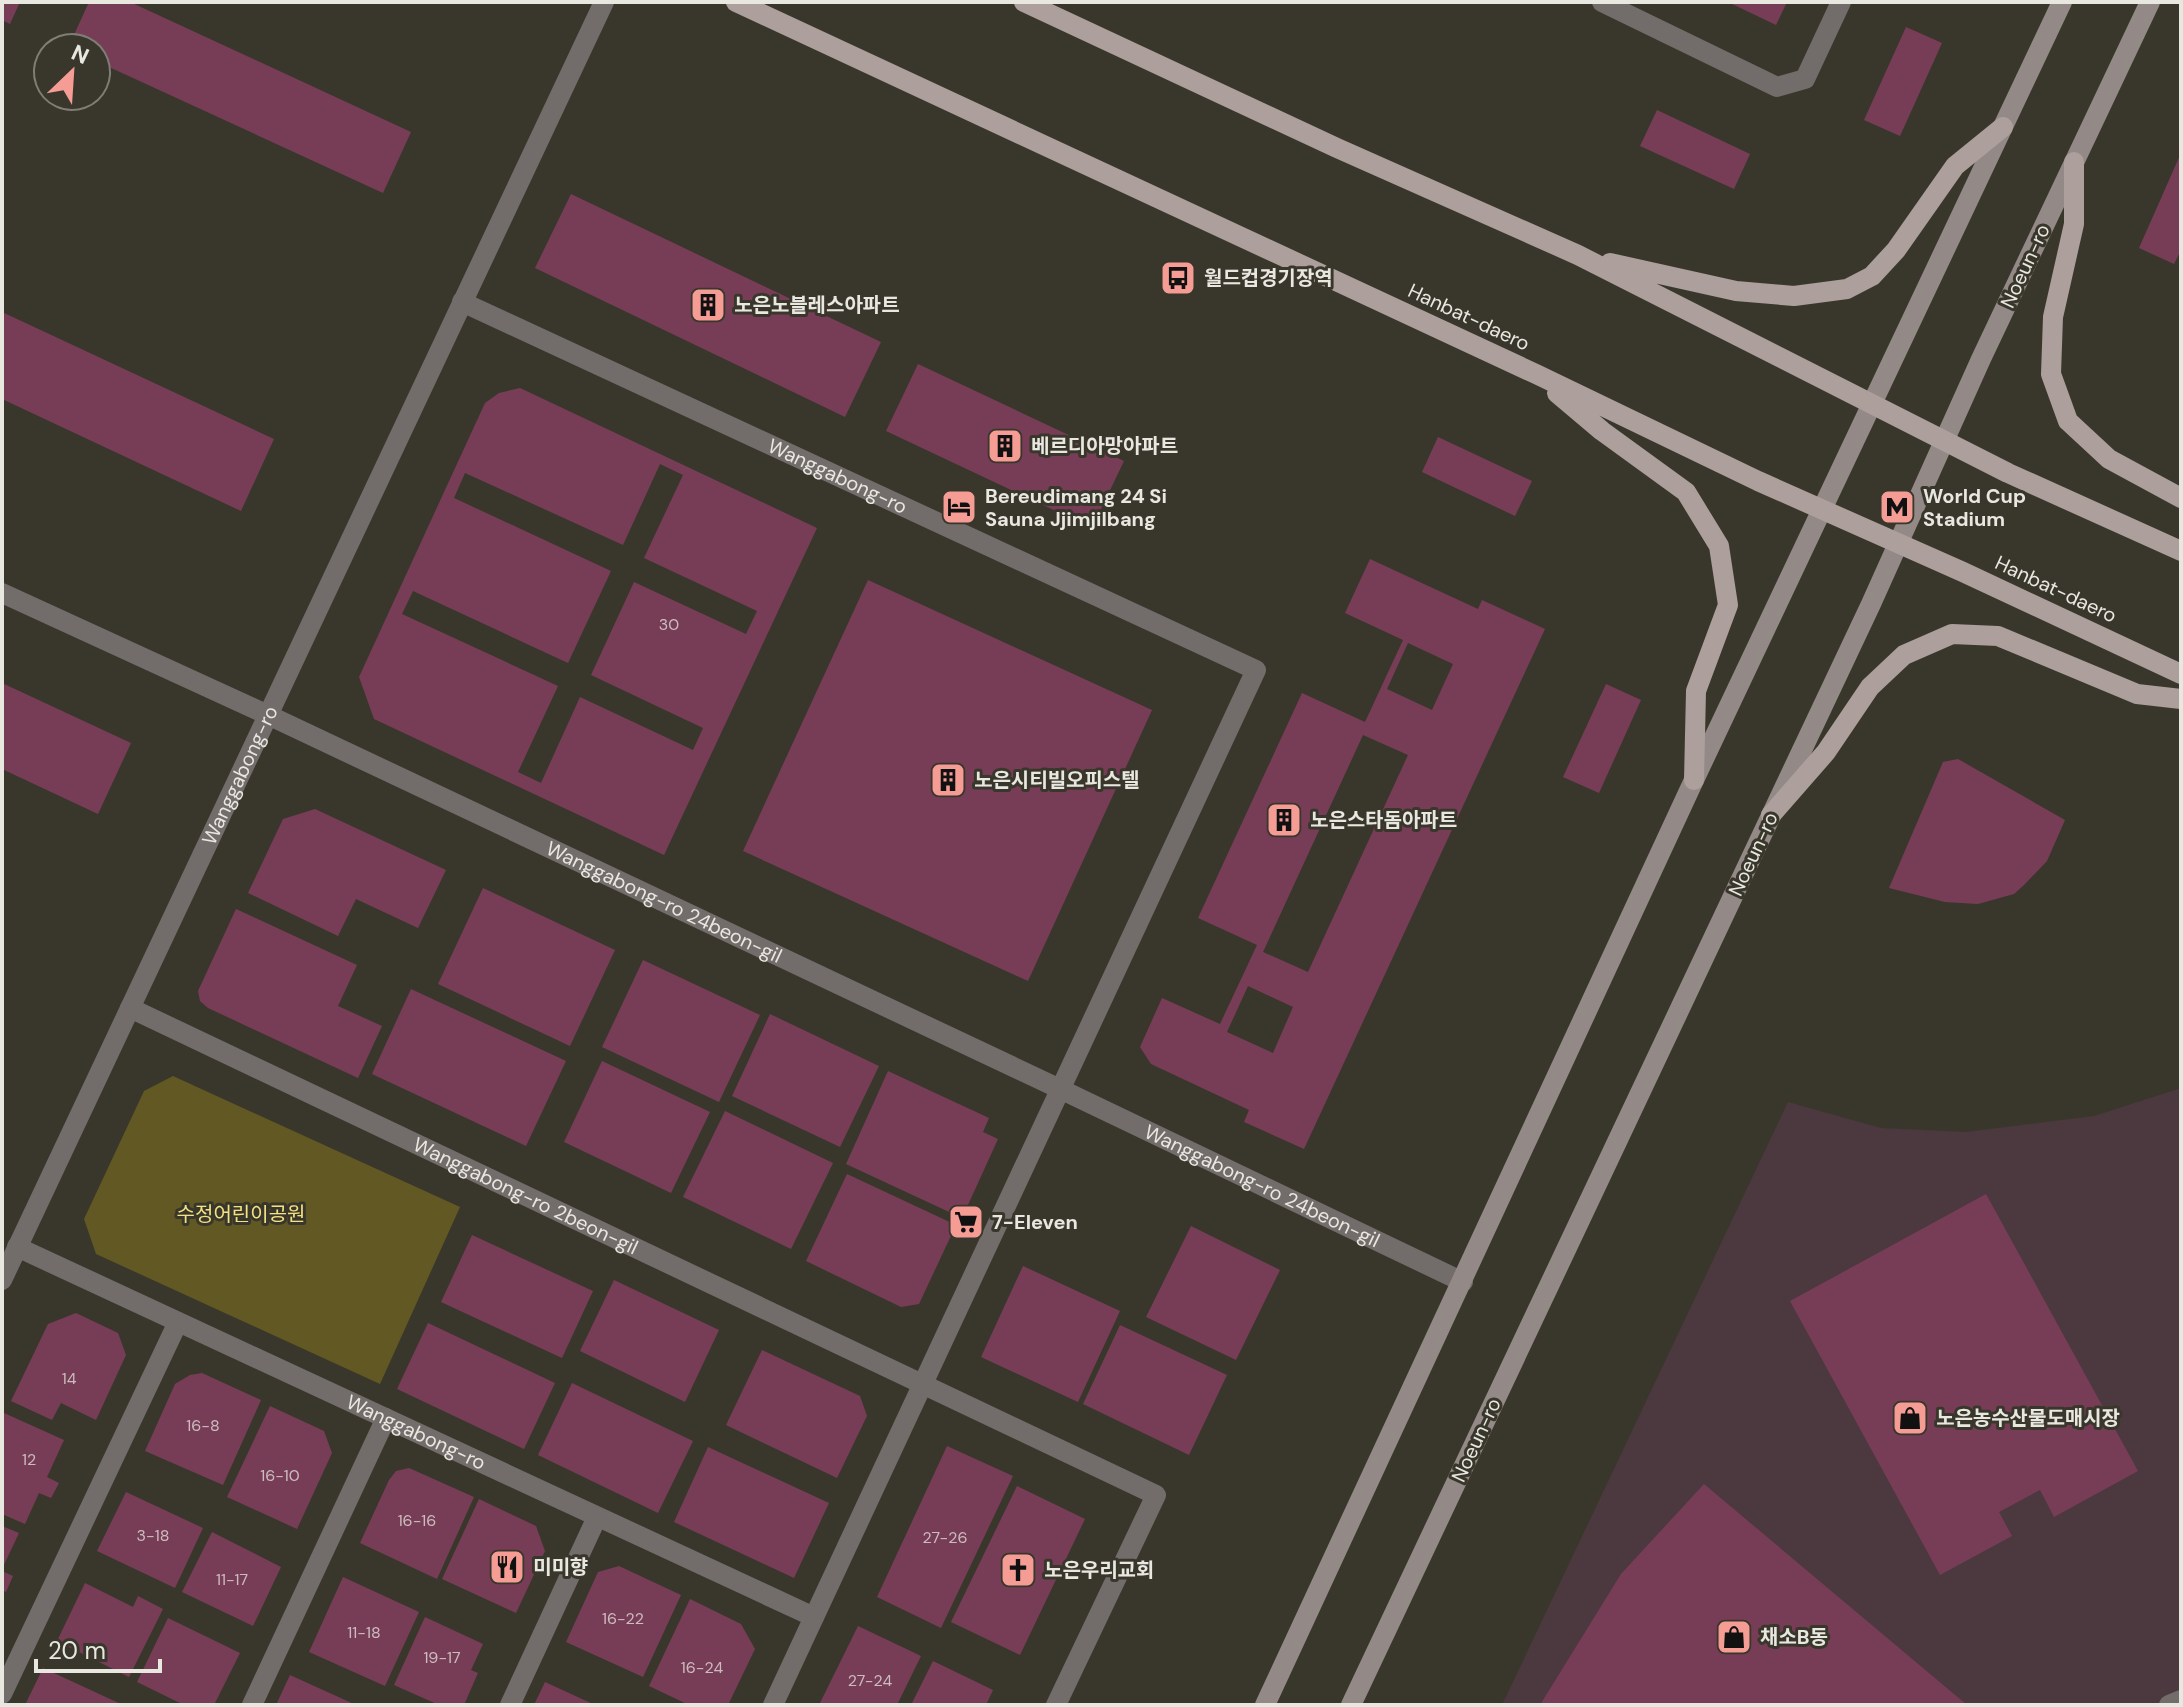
<svg xmlns="http://www.w3.org/2000/svg" width="2183" height="1707" font-family="'DM Sans','Noto Sans KR',sans-serif">
  <style>
    .commercial { fill: #4c383f }
    .green { fill: #625823 }
    .building { fill: #783d56; fill-rule: evenodd }
    .lines { fill: none; stroke-linecap: round; stroke-linejoin: round }
    .lane { stroke: #726c6a; stroke-width: 20 }
    .street { stroke: #726c6a; stroke-width: 20 }
    .secondary { stroke: #938986; stroke-width: 20 }
    .primary { stroke: #ac9f9c; stroke-width: 20 }
    .labels { text-anchor: middle; stroke-width: 6; stroke-linejoin: round; paint-order: stroke }
    .number-label { font-size: 16px; fill: #ccbcbe }
    .street-label { font-size: 20px; fill: #e8e7e0; stroke: #39372c }
    .poi-label { font-size: 20px; font-weight: bold; fill: #e8e7e0; stroke: #39372c; text-anchor: start }
    .park-label { font-size: 20px; fill: #f4e181; stroke: #39372c }
  </style>
  <rect width="100%" height="100%" fill="#39372c"/>
  <path class="commercial" d="M2181,1088v617h-679l286,-603 93,26 85,4 128,-16z"/>
  <path class="green" d="M173,1076l287,131 -80,177 -284,-130 -12,-35 60,-128z"/>
  <path class="building" d="M2,2h18l-10,22 -8,-4z
    M89,2h41l281,130 -28,61 -287,-132v-13h-28z
    M1728,2h59l-11,23z
    M1906,27l36,16 -42,93 -36,-16z
    M1657,110l93,44 -16,35 -94,-43z
    M2181,153v97l-7,14 -35,-16z
    M571,194l310,148 -36,75 -310,-149z
    M2,312l272,127 -33,72 -239,-112z
    M918,364l206,97 -32,67 -206,-97z
    M520,388l297,140 -153,327 -290,-136 -15,-42 126,-274 14,-10zM660,464l23,11 -39,83 113,53 -11,23 -112,-52 -43,93 112,53 -10,22 -113,-53 -39,86 -23,-11 40,-86 -156,-72 11,-23 155,72 43,-92 -157,-73 11,-25 158,72z
    M1438,437l94,44 -17,35 -93,-44z
    M1370,559l108,50 4,-9 63,29 -241,520 -60,-27 5,-12 -98,-46 -11,-17 22,-49 58,26 37,-79 -59,-27 104,-225 63,29 38,-82 -58,-27zM1408,643l45,21 -21,46 -45,-21zM1363,735l45,20 -100,217 -45,-20zM1248,986l45,21 -20,46 -46,-21z
    M868,580l284,130 -124,271 -285,-130z
    M2,683l129,60 -33,71 -96,-45z
    M1606,684l35,16 -42,93 -36,-16z
    M1958,759l107,61 -18,41 -23,24 -10,9 -36,10 -33,-2 -56,-14 54,-126z
    M315,809l131,61 -28,58 -62,-29 -18,37 -90,-43 35,-74z
    M483,888l132,62 -45,96 -132,-62z
    M236,909l121,56 -19,41 44,20 -24,52 -150,-70 -8,-7 -2,-10z
    M643,960l117,55 -41,87 -117,-55z
    M411,989l155,72 -40,85 -154,-72z
    M770,1014l109,52 -39,81 -108,-51z
    M602,1061l108,51 -39,81 -107,-51z
    M888,1071l101,47 -6,14 15,7 -36,79 -116,-54z
    M725,1111l108,52 -42,86 -108,-52z
    M847,1174l109,51 -37,79 -18,3 -95,-46z
    M1986,1194l152,277 -84,46 -14,-27 -41,22 13,24 -72,39 -150,-274z
    M1191,1226l89,44 -44,90 -90,-43z
    M472,1235l121,56 -31,67 -121,-56z
    M1023,1266l97,45 -42,91 -97,-45z
    M614,1280l105,50 -34,72 -105,-51z
    M76,1313l42,20 8,22 -30,65 -35,-17 -9,17 -41,-19 37,-77z
    M428,1323l127,60 -31,66 -127,-60z
    M1120,1325l107,50 -38,80 -106,-51z
    M762,1350l98,46 7,20 -30,62 -111,-53z
    M202,1373l59,27 -38,85 -78,-34 30,-67 15,-9z
    M572,1383l121,58 -35,72 -120,-58z
    M270,1406l54,25 8,22 -35,76 -70,-32z
    M4,1413l60,27 -17,37 12,6 -8,15 -12,-5 -14,31 -23,-10z
    M947,1446l66,30 -72,152 -64,-31z
    M708,1447l121,56 -35,75 -120,-56z
    M409,1468l65,29 -37,82 -77,-36 29,-63 7,-9z
    M1704,1484l263,221h-427l81,-131z
    M1017,1486l68,33 -65,136 -69,-33z
    M126,1492l77,36 -28,60 -78,-37z
    M479,1499l57,27 9,25 -29,62 -74,-34z
    M2,1526l17,7 -17,36z
    M212,1532l69,35 -28,59 -71,-34z
    M619,1566l62,29 -38,82 -77,-35 32,-70z
    M2,1571l11,5 -7,16 -4,-2z
    M343,1577l76,35 -34,74 -76,-34z
    M85,1583l48,24 5,-11 25,13 -34,68 -72,-36z
    M690,1599l51,25 14,25 -27,56h-39l-40,-19z
    M425,1617l58,27 -12,26 7,3 -14,32h-25l-45,-20z
    M168,1618l72,35 -26,52h-30l-47,-23z
    M858,1626l63,30 -24,49h-78z
    M933,1661l60,29 -7,15h-75z
    M43,1668l80,37h-98z
    M290,1675l66,30h-80z
    M545,1682l50,23h-61z"/>
  <g class="lines">
    <path class="lane" d="M2,593l266,122
      M2169,1705l12,-5"/>
    <g class="street">
      <path d="M1602,2l175,85 28,-8 36,-77"/>
      <path id="s1" d="M462,302l794,368 -483,1035"/>
      <path id="s2" d="M268,715l792,374 403,193"/>
      <path id="s3" d="M130,1008l1026,487 -100,210"/>
      <path id="s4" d="M17,1247l797,370"/>
      <path id="s5" d="M2,1280l602,-1278"/>
      <path d="M2,1694l176,-372"/>
      <path d="M252,1705l134,-287"/>
      <path d="M510,1705l87,-188"/>
    </g>
    <path class="secondary" d="M1265,1705l429,-925 368,-778
      M1351,1705l520,-1101 110,-245 169,-357"/>
    <path class="primary" d="M736,2l800,372 222,107 205,91 218,102
      M1024,2l313,146 241,107 430,218 173,78
      M2074,162v62l-21,93 -2,57 17,47 41,38 72,39
      M1610,263l126,28 58,5 53,-7 25,-13 24,-26 59,-84 48,-39
      M1557,393l45,38 84,61 33,54 9,59 -32,86 -2,89
      M1771,815l55,-63 44,-65 34,-32 48,-21 46,2 139,58 44,5"/>
  </g>
  <defs>
    <symbol id="bus-square" viewBox="-11 -11 22 22"><rect x="-9" y="-9" width="18" height="18" rx="4" fill="#f59c95" stroke="#39372c"/><path d="M-5-6H5V4H4V6H2V4H-2V6H-4V4H-5ZM-3.5-4V0h7V-4ZM-3.5 1.2v1.5H-2V1.2ZM2 1.2v1.5H3.5V1.2Z" fill="#111"/></symbol>
    <symbol id="building-square" viewBox="-11 -11 22 22"><rect x="-9" y="-9" width="18" height="18" rx="4" fill="#f59c95" stroke="#39372c"/><path d="M-4-6H4V6H1V3H-1V6H-4ZM-2.5-4.3h1.7v1.8h-1.7ZM.8-4.3h1.7v1.8H.8ZM-2.5-1h1.7V.8h-1.7ZM.8-1h1.7V.8H.8Z" fill="#111"/></symbol>
    <symbol id="hotel-square" viewBox="-11 -11 22 22"><rect x="-9" y="-9" width="18" height="18" rx="4" fill="#f59c95" stroke="#39372c"/><path d="M-6-4.5h1.5V1H6V5H4.5V3h-9V5H-6ZM-4 0a1.8 1.8 0 1 1 3.6 0ZM.5 0V-2.5h3Q6-2.5 6 0Z" fill="#111"/></symbol>
    <symbol id="metro-square" viewBox="-11 -11 22 22"><rect x="-9" y="-9" width="18" height="18" rx="4" fill="#f59c95" stroke="#39372c"/><path d="M-5.5 5V-5H-3L0 0L3-5H5.5V5H3V-.5L0 4L-3-.5V5Z" fill="#111"/></symbol>
    <symbol id="supermarket-square" viewBox="-11 -11 22 22"><rect x="-9" y="-9" width="18" height="18" rx="4" fill="#f59c95" stroke="#39372c"/><path d="M-6-5.5h2.5l.6 2H6L4.5 2H-2.5L-4.4-4H-6ZM-1.5 3.2a1.3 1.3 0 1 0 .1 0ZM3 3.2a1.3 1.3 0 1 0 .1 0Z" fill="#111"/></symbol>
    <symbol id="shop-square" viewBox="-11 -11 22 22"><rect x="-9" y="-9" width="18" height="18" rx="4" fill="#f59c95" stroke="#39372c"/><path d="M-5-2.5h2.3a2.7 3.5 0 0 1 5.4 0H5L5.5 6h-11ZM-1.5-2.5h3a1.5 2.3 0 0 0-3 0Z" fill="#111"/></symbol>
    <symbol id="restaurant-square" viewBox="-11 -11 22 22"><rect x="-9" y="-9" width="18" height="18" rx="4" fill="#f59c95" stroke="#39372c"/><path d="M-5-6h1v4h1v-4h1v4h1v-4h1v5L-1.5 .5V6h-2V.5L-5-1ZM5-6V6H3V1.5H1.5Q1.5-4 5-6Z" fill="#111"/></symbol>
    <symbol id="church-square" viewBox="-11 -11 22 22"><rect x="-9" y="-9" width="18" height="18" rx="4" fill="#f59c95" stroke="#39372c"/><path d="M-1.2-6h2.4v3.5h3.3v2.4h-3.3V6h-2.4V-.1h-3.3v-2.4h3.3Z" fill="#111"/></symbol>
  </defs>
  <g fill-rule="evenodd">
    <use href="#bus-square" x="1158" y="258" width="40" height="40"/>
    <use href="#building-square" x="688" y="285" width="40" height="40"/>
    <use href="#building-square" x="985" y="426" width="40" height="40"/>
    <use href="#hotel-square" x="939" y="487" width="40" height="40"/>
    <use href="#metro-square" x="1877" y="487" width="40" height="40"/>
    <use href="#building-square" x="928" y="760" width="40" height="40"/>
    <use href="#building-square" x="1264" y="800" width="40" height="40"/>
    <use href="#supermarket-square" x="946" y="1202" width="40" height="40"/>
    <use href="#shop-square" x="1890" y="1398" width="40" height="40"/>
    <use href="#restaurant-square" x="487" y="1547" width="40" height="40"/>
    <use href="#church-square" x="998" y="1550" width="40" height="40"/>
    <use href="#shop-square" x="1714" y="1617" width="40" height="40"/>
  </g>
  <g class="labels">
    <g class="number-label">
      <text x="669" y="630">30</text>
      <text x="69" y="1384">14</text>
      <text x="203" y="1431">16-8</text>
      <text x="29" y="1465">12</text>
      <text x="280" y="1481">16-10</text>
      <text x="417" y="1526">16-16</text>
      <text x="153" y="1541">3-18</text>
      <text x="945" y="1543">27-26</text>
      <text x="232" y="1585">11-17</text>
      <text x="623" y="1624">16-22</text>
      <text x="364" y="1638">11-18</text>
      <text x="442" y="1663">19-17</text>
      <text x="702" y="1673">16-24</text>
      <text x="870" y="1686">27-24</text>
    </g>
    <g class="street-label">
      <text transform="translate(2025 266) rotate(-65)" y="7">Noeun-ro</text>
      <text transform="translate(1469 317) rotate(25)" y="7">Hanbat-daero</text>
      <text dy="7" stroke="none"><textPath href="#s1" startOffset="414">Wanggabong-ro</textPath></text>
      <text transform="translate(2056 589) rotate(25)" y="7">Hanbat-daero</text>
      <text dy="7" stroke="none"><textPath href="#s5" startOffset="558">Wanggabong-ro</textPath></text>
      <text transform="translate(1753 854) rotate(-65)" y="7">Noeun-ro</text>
      <text dy="7" stroke="none"><textPath href="#s2" startOffset="438">Wanggabong-ro 24beon-gil</textPath></text>
      <text dy="7" stroke="none"><textPath href="#s2" startOffset="1100">Wanggabong-ro 24beon-gil</textPath></text>
      <text dy="7" stroke="none"><textPath href="#s3" startOffset="438">Wanggabong-ro 2beon-gil</textPath></text>
      <text dy="7" stroke="none"><textPath href="#s4" startOffset="440">Wanggabong-ro</textPath></text>
      <text transform="translate(1476 1440) rotate(-65)" y="7">Noeun-ro</text>
    </g>
    <g class="poi-label">
      <text x="1204" y="285">월드컵경기장역</text>
      <text x="734" y="312">노은노블레스아파트</text>
      <text x="1031" y="453">베르디아망아파트</text>
      <text x="985" y="503">Bereudimang 24 Si<tspan x="985" dy="23">Sauna Jjimjilbang</tspan></text>
      <text x="1923" y="503">World Cup<tspan x="1923" dy="23">Stadium</tspan></text>
      <text x="974" y="787">노은시티빌오피스텔</text>
      <text x="1310" y="827">노은스타돔아파트</text>
      <text x="992" y="1229">7-Eleven</text>
      <text x="1936" y="1425">노은농수산물도매시장</text>
      <text x="533" y="1574">미미향</text>
      <text x="1044" y="1577">노은우리교회</text>
      <text x="1760" y="1644">채소B동</text>
    </g>
    <g class="park-label">
      <text x="241" y="1221">수정어린이공원</text>
    </g>
  </g>
  <rect width="2183" height="1707" fill="none" stroke="#e8e7e0" stroke-width="8"/>
  <g transform="translate(72 72) rotate(25)"><circle r="38" fill="#39372c" stroke="#7f7d74" stroke-width="2"/>
  <path d="M0-6L14 30L0 20L-14 30Z" fill="#f59c95"/>
  <text y="-12" font-size="22" font-weight="bold" text-anchor="middle" fill="#e8e7e0">N</text>
  </g>
  <path d="M36 1659v12h124v-12" fill="none" stroke="#e8e7e0" stroke-width="4"/>
  <text x="48" y="1659" font-size="24" fill="#e8e7e0" stroke="#39372c" stroke-width="6" paint-order="stroke">20 m</text>
</svg>
